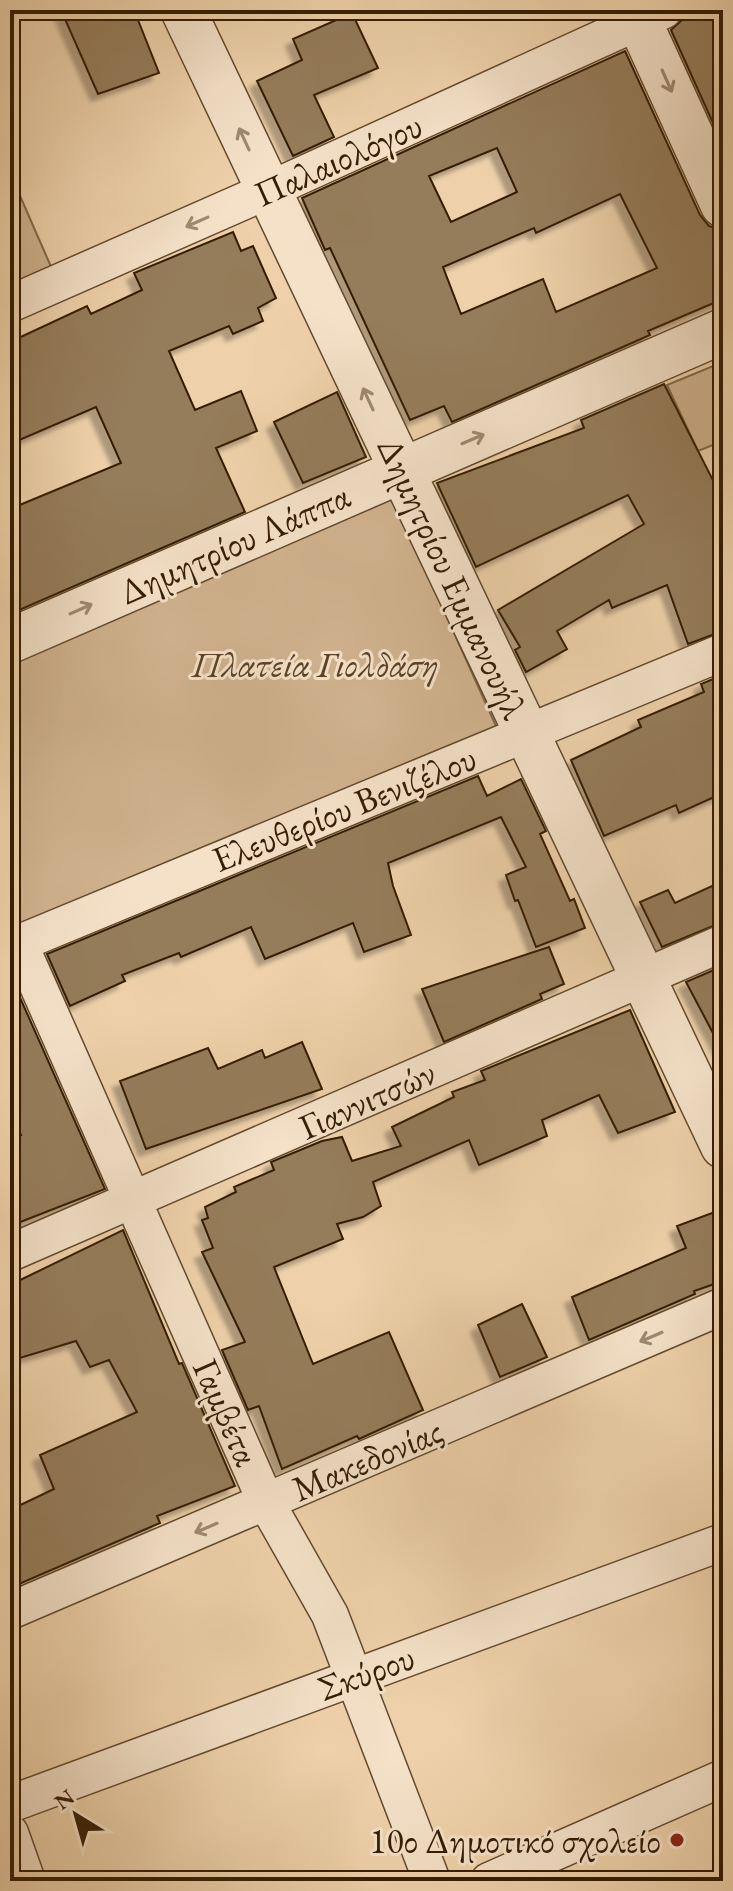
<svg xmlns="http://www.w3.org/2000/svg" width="733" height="1891" font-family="'EB Garamond',serif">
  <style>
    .green { fill: #cfb28e; stroke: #826849; stroke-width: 2 }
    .building { fill: #957b5a; stroke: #351d04; stroke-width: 2; fill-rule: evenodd; filter: url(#shadow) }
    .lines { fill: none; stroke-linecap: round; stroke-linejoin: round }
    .minor-casing { stroke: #634a2e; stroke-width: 39 }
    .tertiary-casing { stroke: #634a2e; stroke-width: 47 }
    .minor { stroke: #f4e1c8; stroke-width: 36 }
    .tertiary { stroke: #f4e1c8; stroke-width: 44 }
    .oneway { stroke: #9e8970 }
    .poi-dot { fill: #8f2418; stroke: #f4e1c8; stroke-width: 3 }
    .labels { text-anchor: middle; stroke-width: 6; stroke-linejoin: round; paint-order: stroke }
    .street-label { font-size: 36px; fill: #351d04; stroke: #f4e1c8 }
    .park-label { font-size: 36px; font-style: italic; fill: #5c4226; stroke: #f4e1c8 }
    .poi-label { font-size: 36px; fill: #351d04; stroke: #f4e1c8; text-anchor: end }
  </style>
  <defs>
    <filter id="shadow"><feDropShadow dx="-7" dy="7" stdDeviation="2" flood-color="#0004"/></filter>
  </defs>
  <rect width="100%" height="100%" fill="#eed1aa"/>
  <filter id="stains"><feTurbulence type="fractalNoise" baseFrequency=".0025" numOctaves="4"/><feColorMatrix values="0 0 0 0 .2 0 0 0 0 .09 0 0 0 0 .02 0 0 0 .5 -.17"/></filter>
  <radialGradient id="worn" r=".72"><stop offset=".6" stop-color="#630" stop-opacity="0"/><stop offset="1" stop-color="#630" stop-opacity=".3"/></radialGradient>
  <path class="green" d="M10,173l46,105 -46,20z
    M723,362v79l-25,10 -31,-66z
    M388,486l112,249 -477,198 -13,-30v-256z"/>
  <path class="building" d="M61,10h73l25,63 -61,21z
    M702,10h21v135l-52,-115 11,-10z
    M352,13l26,55 -64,27 20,42 -41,19 -36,-75 45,-21 -9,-21z
    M625,51l75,164 9,11 14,4v69l-75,32 2,4 -9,4 -189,83 -8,-16 -34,14 -80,-172 -5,2 -23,-52zM497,148l20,44 -66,30 -22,-46zM620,194l37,74 -101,44 -13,-33 -82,35 -18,-47 91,-39 2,5z
    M233,232l8,19 12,-5 23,52 -18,10 5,13 -30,13 -4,-8 -60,25 26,59 46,-19 16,40 -41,17 29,64 -235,102v-105l111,-46 -25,-56 -86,37v-102l77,-36 4,8 51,-24 -8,-17z
    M664,384l59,116v131l-35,13 -21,-59 -55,23 -3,-8 -52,31 10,18 -41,23 -11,-22 5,-3 -22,-37 146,-86 -16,-29 -152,72 -39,-84 147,-55 -3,-8z
    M337,392l29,65 -63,26 -29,-61z
    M723,675v118l-44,20 -3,-8 -72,31 -33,-76 70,-33 -3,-7 66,-28 -3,-8z
    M478,776l9,20 34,-17 25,52 -6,3 30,67 4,-2 11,29 -49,19 -18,-47 -3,1 -9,-26 20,-8 -25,-50 -113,46 5,23 18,49 -47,17 -11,-29 -88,36 -14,-32 -70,30 -2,-4 -57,22 3,6 -55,25 -23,-52z
    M723,881v41l-61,25 -22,-45 28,-12 7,13z
    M549,947l15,37 -24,10 2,5 -98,43 -22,-53z
    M723,966v86l-37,-70z
    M10,975l95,214 -95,37v-88l11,-3 -11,-26z
    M630,1010l45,102 -57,21 -19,-38 -57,25 5,16 -68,29 -10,-25 -96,42 8,24 -18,11 -26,7 6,15 -69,28 39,97 76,-32 34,78 -64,29 -2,-3 -75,33 -23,-63 -11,4 -26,-60 23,-8 -43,-90 11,-4 -11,-28 6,-2 -3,-11 31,-15 -2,-5 40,-17 -3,-8 51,-21 20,-4 10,24 49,-15 -9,-19 62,-30 -2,-5 33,-12 -4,-9z
    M302,1042l20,47 -176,60 -26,-68 88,-33 10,21 44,-19 3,8z
    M723,1209v72l-29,10 1,3 -106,46 -17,-43 114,-49 -9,-22z
    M123,1230l56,134 3,-1 53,123 -78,30 3,7 -141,61 -9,-20v-54l44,-21 -14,-34 97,-43 -28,-52 -19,7 -14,-26 -66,20v-76z
    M522,1304l25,53 -47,20 -22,-52z"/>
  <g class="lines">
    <defs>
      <path id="minor" d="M10,304l259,-114 395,-180
        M19,943l247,559 64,113 102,266
        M10,947l713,-295
        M10,1253l713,-310
        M10,1611l713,-305
        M10,1804l713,-262
        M10,1833l17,48
        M489,1881l234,-103"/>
      <path id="tertiary" d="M183,10l540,1136
        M634,10l89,195
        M10,641l713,-310"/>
    </defs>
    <use href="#minor" class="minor-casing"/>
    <use href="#tertiary" class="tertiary-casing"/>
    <use href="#minor" class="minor"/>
    <use href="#tertiary" class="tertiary"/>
  </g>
  <defs><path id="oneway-shaft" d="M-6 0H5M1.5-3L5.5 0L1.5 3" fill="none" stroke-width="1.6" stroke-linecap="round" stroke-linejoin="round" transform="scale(2)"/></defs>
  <g class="oneway">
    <use href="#oneway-shaft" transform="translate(667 81) rotate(66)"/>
    <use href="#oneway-shaft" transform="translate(244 139) rotate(-115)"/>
    <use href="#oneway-shaft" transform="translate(197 222) rotate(156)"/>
    <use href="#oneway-shaft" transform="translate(368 399) rotate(-115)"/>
    <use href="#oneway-shaft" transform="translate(473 439) rotate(-23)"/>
    <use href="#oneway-shaft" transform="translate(81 609) rotate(-24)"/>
    <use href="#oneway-shaft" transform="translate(651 1337) rotate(157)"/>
    <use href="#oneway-shaft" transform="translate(206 1528) rotate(157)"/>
  </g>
  <circle class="poi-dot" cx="677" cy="1840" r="8"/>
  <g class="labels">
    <g class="street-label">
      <text transform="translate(338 159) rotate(-24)" y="13">Παλαιολόγου</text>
      <text transform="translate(234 543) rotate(-24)" y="13">Δημητρίου Λάππα</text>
      <text transform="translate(453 578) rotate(65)" y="13">Δημητρίου Εμμανουήλ</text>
      <text transform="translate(344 808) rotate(-22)" y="13">Ελευθερίου Βενιζέλου</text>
      <text transform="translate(367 1099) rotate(-24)" y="13">Γιαννιτσών</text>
      <text transform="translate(227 1412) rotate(66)" y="13">Γαμβέτα</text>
      <text transform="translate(367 1459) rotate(-23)" y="13">Μακεδονίας</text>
      <text transform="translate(366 1672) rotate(-20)" y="13">Σκύρου</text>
    </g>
    <g class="park-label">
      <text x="315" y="677">Πλατεία Γιολδάση</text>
    </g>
    <g class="poi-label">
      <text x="661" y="1853">10ο Δημοτικό σχολείο</text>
    </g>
  </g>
  <rect width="733" height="1891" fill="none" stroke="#eed1aa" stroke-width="40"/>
  <rect x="12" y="12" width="709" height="1867" fill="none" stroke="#351d04" stroke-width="4"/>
  <rect x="20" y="20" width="693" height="1851" fill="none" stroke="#351d04" stroke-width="2"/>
  <g transform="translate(76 1815) rotate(323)" stroke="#f4e1c8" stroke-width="6" paint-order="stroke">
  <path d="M0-6L14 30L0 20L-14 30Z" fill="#351d04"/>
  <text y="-12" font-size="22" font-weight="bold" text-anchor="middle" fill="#351d04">N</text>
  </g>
  <rect width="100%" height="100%" filter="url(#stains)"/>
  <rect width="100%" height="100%" fill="url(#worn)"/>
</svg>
